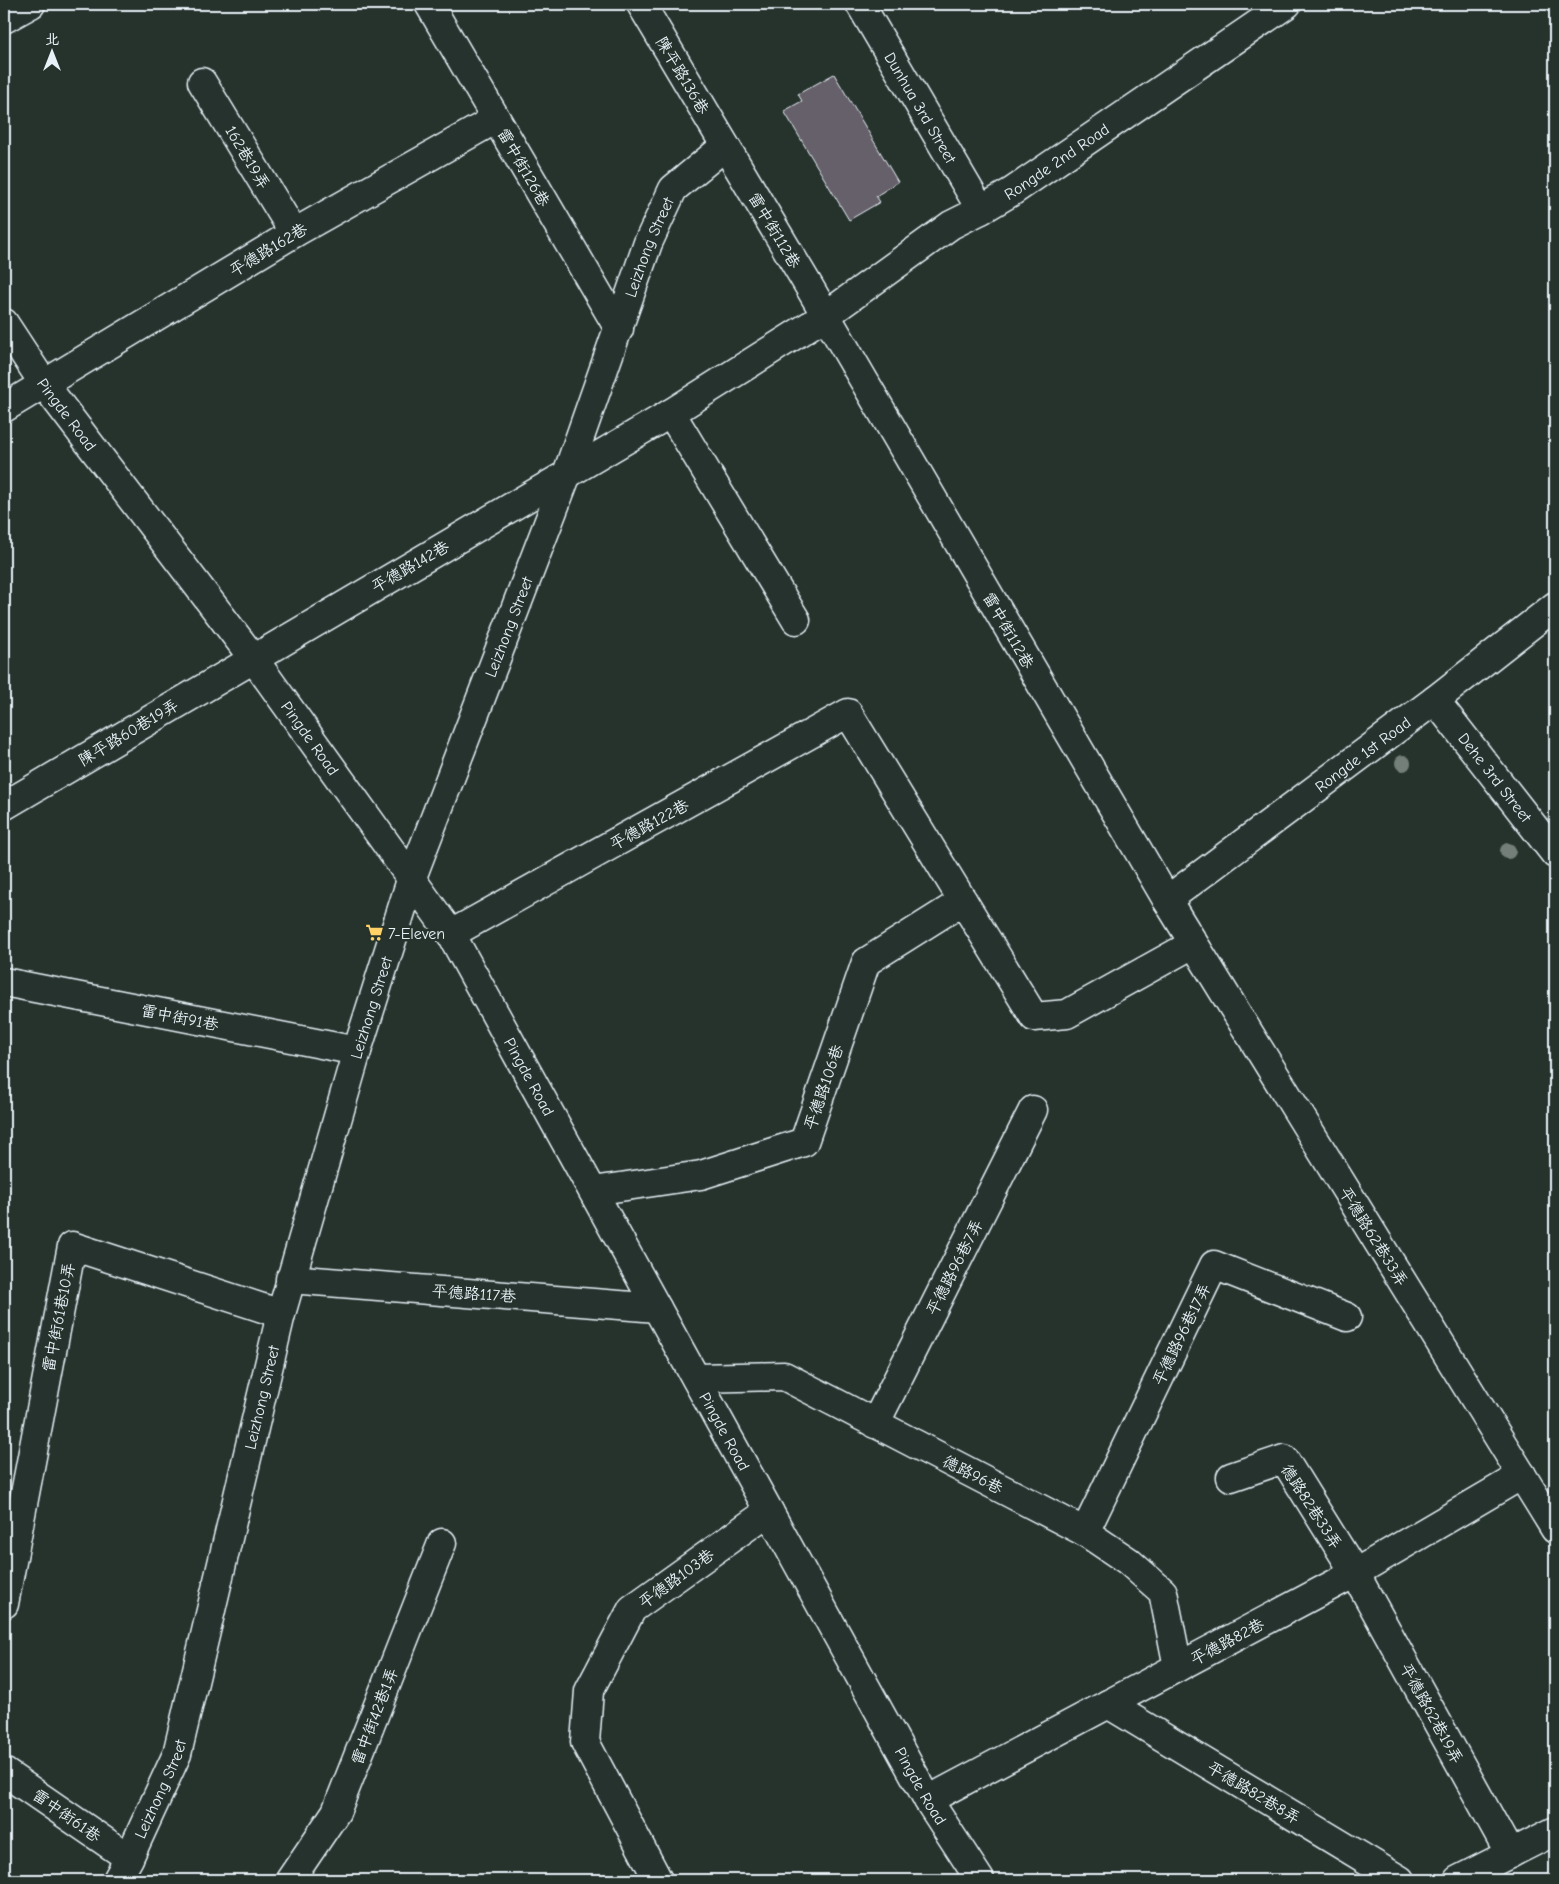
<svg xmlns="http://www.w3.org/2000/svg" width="1559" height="1884" font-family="'Comic Neue','LXGW WenKai TC',sans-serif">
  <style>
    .building { fill: #66606a; stroke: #e8f1f8 }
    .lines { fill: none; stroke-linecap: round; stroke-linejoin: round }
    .minor-casing { stroke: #e8f1f8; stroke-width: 31 }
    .minor { stroke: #26332d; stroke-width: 28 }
    .tree { fill: #737f78 }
    .labels { text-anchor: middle; stroke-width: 5; stroke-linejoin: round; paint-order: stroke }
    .street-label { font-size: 16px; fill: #e8f1f8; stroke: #26332d }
    .poi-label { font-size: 16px; fill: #e8f1f8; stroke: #26332d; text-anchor: start }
  </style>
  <rect width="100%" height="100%" fill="#26332d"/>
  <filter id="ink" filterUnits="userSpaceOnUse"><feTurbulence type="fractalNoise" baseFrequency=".02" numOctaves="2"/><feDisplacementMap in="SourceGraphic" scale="10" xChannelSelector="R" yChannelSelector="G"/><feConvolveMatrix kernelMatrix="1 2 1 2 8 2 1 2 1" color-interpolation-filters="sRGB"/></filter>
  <g filter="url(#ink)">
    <path class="building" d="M834,74l64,108 -22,14 4,6 -31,18 -65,-109 18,-10 -4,-7z"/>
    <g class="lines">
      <defs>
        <g id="minor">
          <path d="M429,4l190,325"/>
          <path d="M641,4l166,279 360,617 388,629"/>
          <path id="s1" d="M860,4l121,206"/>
          <path d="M4,19l27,-15"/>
          <path d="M202,82l92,151"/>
          <path id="s2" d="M4,323l40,61 209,274 198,276 477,866 52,80"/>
          <path d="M4,408l290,-175 202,-114"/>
          <path d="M671,413l125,207"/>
          <path id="s3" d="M1435,700l120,154"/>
          <path id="s4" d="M4,806l667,-393 154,-97 126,-91 30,-15 32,-19 274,-187"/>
          <path id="s5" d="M1167,900l268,-200 120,-94"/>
          <path d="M451,934l397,-221 186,304 33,-3 126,-70"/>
          <path d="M4,982l353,69"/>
          <path d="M593,1191l108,-16 103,-33 62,-180 97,-61"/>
          <path d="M290,1279l367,29"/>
          <path d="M696,1378l88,-2 301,156 43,29 35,31 15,75"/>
          <path d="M875,1424l158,-314"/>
          <path d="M1231,1477l53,-18 71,114 155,281"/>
          <path d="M1085,1532l129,-267 133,52"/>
          <path d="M4,1604l68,-358 209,68"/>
          <path d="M1108,1704l292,176"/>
          <path d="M4,1772l125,86"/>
          <path d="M928,1800l427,-227 167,-98"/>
          <path id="s6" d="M117,1880l12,-22 48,-104 104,-440 76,-263 54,-171 156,-406 81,-231 25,-54 52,-43"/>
          <path d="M290,1880l46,-68 106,-269"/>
          <path d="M658,1880l-73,-138 4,-51 43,-82 137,-98"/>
          <path d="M1458,1880l97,-49"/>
        </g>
      </defs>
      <use href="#minor" class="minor-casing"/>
      <use href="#minor" class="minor"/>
    </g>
    <g class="tree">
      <circle cx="1403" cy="763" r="8"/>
      <circle cx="1508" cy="851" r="8"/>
    </g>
  </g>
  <defs>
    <symbol id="supermarket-bare" viewBox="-9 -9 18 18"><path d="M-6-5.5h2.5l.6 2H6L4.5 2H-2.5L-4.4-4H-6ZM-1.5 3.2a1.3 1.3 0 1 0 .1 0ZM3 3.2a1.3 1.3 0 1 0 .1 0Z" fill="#ffd166" stroke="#26332d" stroke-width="2.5" paint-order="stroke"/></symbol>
  </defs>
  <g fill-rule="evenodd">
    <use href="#supermarket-bare" x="362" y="920" width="25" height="25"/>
  </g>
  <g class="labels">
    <g class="street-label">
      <text transform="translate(683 75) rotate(59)" y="6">陳平路136巷</text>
      <text dy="6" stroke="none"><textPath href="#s1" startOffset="120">Dunhua 3rd Street</textPath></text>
      <text transform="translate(248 157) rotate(59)" y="6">162巷19弄</text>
      <text dy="6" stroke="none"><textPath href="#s4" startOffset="1235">Rongde 2nd Road</textPath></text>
      <text transform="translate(524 167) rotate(60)" y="6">雷中街126巷</text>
      <text transform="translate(775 230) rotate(59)" y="6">雷中街112巷</text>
      <text dy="6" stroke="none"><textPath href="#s6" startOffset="1721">Leizhong Street</textPath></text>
      <text transform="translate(268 249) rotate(-31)" y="6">平德路162巷</text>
      <text dy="6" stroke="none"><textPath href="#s2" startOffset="111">Pingde Road</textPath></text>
      <text transform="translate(410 566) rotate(-30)" y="6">平德路142巷</text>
      <text dy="6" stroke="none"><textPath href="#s6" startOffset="1316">Leizhong Street</textPath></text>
      <text transform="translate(1009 630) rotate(60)" y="6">雷中街112巷</text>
      <text transform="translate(128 732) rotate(-31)" y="6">陳平路60巷19弄</text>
      <text dy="6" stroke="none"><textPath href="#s2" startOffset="516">Pingde Road</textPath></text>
      <text dy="6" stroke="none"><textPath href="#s5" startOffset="244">Rongde 1st Road</textPath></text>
      <text dy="6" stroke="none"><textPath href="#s3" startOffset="98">Dehe 3rd Street</textPath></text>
      <text transform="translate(649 824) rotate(-29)" y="6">平德路122巷</text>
      <text dy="6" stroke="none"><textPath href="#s6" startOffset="911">Leizhong Street</textPath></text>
      <text transform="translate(180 1017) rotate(11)" y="6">雷中街91巷</text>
      <text dy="6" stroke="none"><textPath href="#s2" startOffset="920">Pingde Road</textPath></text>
      <text transform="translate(823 1087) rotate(-71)" y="6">平德路106巷</text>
      <text transform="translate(1374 1236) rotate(58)" y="6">平德路62巷33弄</text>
      <text transform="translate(954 1267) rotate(-63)" y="6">平德路96巷7弄</text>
      <text transform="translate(474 1293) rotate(4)" y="6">平德路117巷</text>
      <text transform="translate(58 1317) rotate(-79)" y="6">雷中街61巷10弄</text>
      <text transform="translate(1181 1334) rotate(-64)" y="6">平德路96巷17弄</text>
      <text dy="6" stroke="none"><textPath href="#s6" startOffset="506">Leizhong Street</textPath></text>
      <text dy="6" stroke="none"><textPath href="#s2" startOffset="1325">Pingde Road</textPath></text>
      <text transform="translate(973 1474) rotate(27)" y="6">德路96巷</text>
      <text transform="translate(1312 1506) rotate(57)" y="6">德路82巷33弄</text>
      <text transform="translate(676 1578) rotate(-36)" y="6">平德路103巷</text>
      <text transform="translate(1227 1641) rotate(-28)" y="6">平德路82巷</text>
      <text transform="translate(1432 1713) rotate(61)" y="6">平德路62巷19弄</text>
      <text transform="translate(374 1716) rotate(-69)" y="6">雷中街42巷1弄</text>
      <text dy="6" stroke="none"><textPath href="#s2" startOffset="1730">Pingde Road</textPath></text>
      <text dy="6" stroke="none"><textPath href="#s6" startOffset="101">Leizhong Street</textPath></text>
      <text transform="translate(1254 1792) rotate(31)" y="6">平德路82巷8弄</text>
      <text transform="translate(67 1815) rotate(35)" y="6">雷中街61巷</text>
    </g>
    <g class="poi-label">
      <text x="388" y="939">7-Eleven</text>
    </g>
  </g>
  <rect width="1559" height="1884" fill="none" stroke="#26332d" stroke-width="20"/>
  <rect x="10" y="10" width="1539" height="1864" fill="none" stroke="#e8f1f8" stroke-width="2" filter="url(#ink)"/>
  <g transform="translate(52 52)" stroke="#26332d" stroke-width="4" paint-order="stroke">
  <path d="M0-4L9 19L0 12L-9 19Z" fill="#e8f1f8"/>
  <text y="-8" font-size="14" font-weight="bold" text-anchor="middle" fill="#e8f1f8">北</text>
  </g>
</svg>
